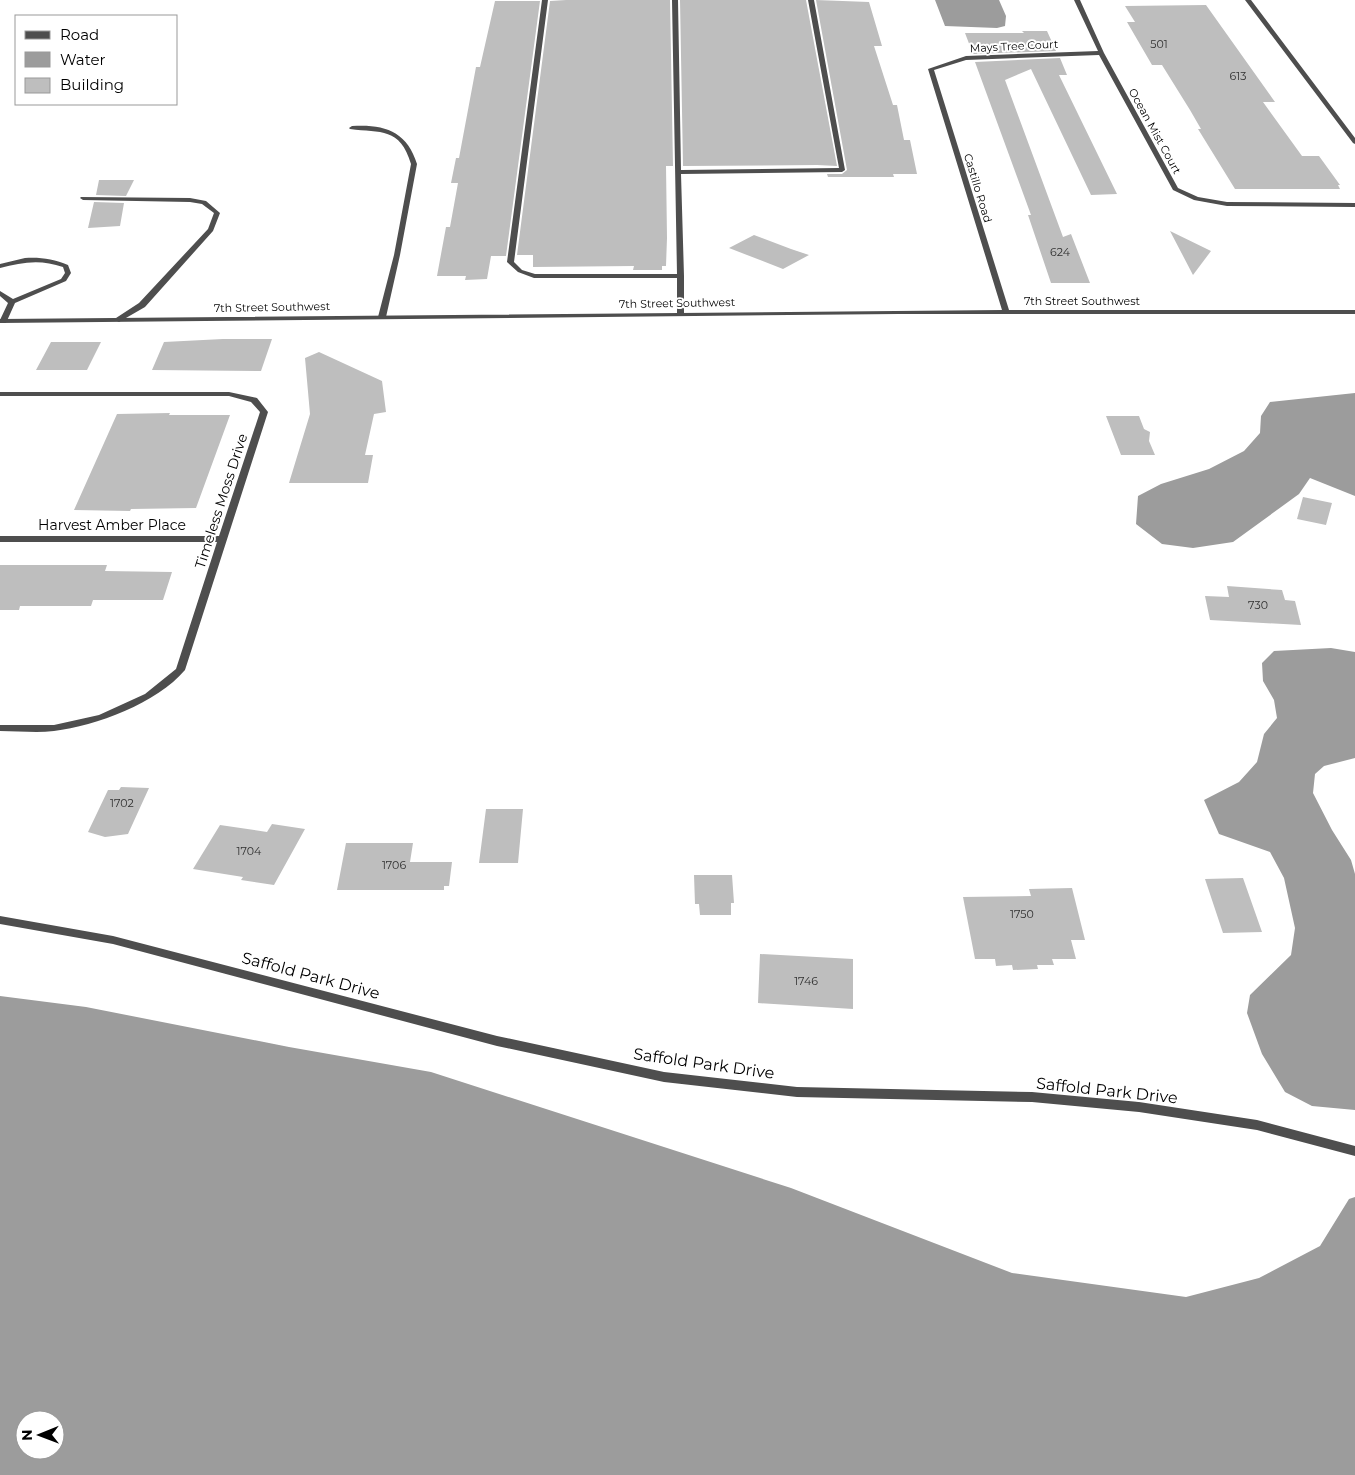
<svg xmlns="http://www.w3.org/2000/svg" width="1355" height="1475" font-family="Montserrat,sans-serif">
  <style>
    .water { fill: #9c9c9c; fill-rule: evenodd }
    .building { fill: #bebebe }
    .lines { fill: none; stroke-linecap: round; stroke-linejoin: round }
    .service { fill: #4e4e4e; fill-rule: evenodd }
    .minor { fill: #4e4e4e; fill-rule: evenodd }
    .labels { text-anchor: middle; stroke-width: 4; stroke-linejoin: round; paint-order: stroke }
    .number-label { font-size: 11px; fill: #303030 }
    .far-street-label { font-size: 11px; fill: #000; stroke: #fff }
    .street-label { font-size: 14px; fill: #000; stroke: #fff }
    .near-street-label { font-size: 16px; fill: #000; stroke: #fff }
  </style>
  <rect width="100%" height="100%" fill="#fff"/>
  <path class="water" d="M935,0h64l7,16 -1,10 -8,2 -52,-2z
    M1355,393v103l-45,-18 -11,16 -66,48 -40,6 -31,-4 -26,-20 2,-28 23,-12 48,-15 35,-18 16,-18 1,-17 9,-14z
    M1331,648l24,4v106l-31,8 -9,8 -2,19 19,37 19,30 4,14v236l-43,-4 -27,-14 -23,-38 -15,-41 3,-18 41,-40 4,-27 -11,-50 -14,-26 -51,-18 -15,-34 35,-18 18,-20 7,-28 13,-16 -3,-18 -11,-19 -1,-18 12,-12z
    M0,996l86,11 203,40 142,25 360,116 221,85 174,24 73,-19 61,-32 29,-47 6,-2v278h-1355zM25,1420h30v30h-30z"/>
  <path class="building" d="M566,0h104l3,166h-7l1,72 -1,28h-4v4h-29l1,-4 -101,1v-12h-16l33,-254z
    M680,0h126l31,166 -20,-1 -134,1z
    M816,0l53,2 13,44h-8l19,59h4l7,35h6l7,34h-24l1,3h-66l-1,-3h15l5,-4z
    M495,1h45l-34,255h-15l-4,23 -22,1 1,-4h-29l9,-49h4l8,-44h-7l5,-25h3l17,-91h4z
    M1206,5l69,97h-12l39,54h17l21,29h-2l2,4h-105l-37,-60h3l-11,-19 -28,-45h-10l-25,-43h8l-10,-16z
    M1022,31h25l9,20 -83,3 -8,-21h59z
    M1060,58l7,17h-8l58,119 -26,1 -60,-126 -26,11 58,157 8,-3 19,49h-39l-23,-68h3l-56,-153z
    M99,180h35l-8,16 -30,-1z
    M94,202l30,1 -4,23 -32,2z
    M1170,231l41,20 -18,24z
    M754,235l37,14 18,6 -26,14 -54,-21z
    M223,339h49l-11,32 -109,-1 12,-28z
    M51,342h50l-14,28h-51z
    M319,352l63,29 4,31 -12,2 -9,41h8l-5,28h-79l21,-69 -5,-56z
    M170,413l-1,2h61l-34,93 -65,1 -1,2 -56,-1 43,-96z
    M1106,416h33l5,13 6,3 -1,9 6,14h-34z
    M1303,497l29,6 -6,22 -29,-6z
    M0,565h107l-2,6 67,1 -9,28h-70l-2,6h-71l-1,4h-19z
    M1227,586l55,4 3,10 10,1 6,24 -91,-5 -5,-24 24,1z
    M121,787l28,1 -21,46 -23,3 -17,-5 20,-42h11z
    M486,809h37l-5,54h-39z
    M272,824l33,5 -31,56 -33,-5 2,-3 -50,-8 27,-44 47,7z
    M346,843h67l-3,19h42l-3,24h-5v4h-107z
    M694,875h38l2,28h-3v12h-31l-1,-11h-4z
    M1243,878l19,54 -39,1 -18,-54z
    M1072,888l13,52h-14l5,19h-24l2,6h-17l1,4 -25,1 -1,-5 -16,1 -1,-7h-20l-12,-62 68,-1 -2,-7z
    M760,954l93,5v50l-95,-6z"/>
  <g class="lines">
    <path class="service" d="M542,0h6l-34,262 8,8 13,4h142l-5,-274h6l3,170 158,-2 -31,-168h6l31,170 -3,2 -161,2 3,102v40l-7,-2v-36h-143l-16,-6 -11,-10z
      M352,126c32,-2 55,5 65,38l-17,91 -14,62 -4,2 -4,-2 16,-62 17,-91c-11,-37 -30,-31 -61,-35l-1,-1z
      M81,197l109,1 16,3 14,12 -7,18 -68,76 -26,15 -4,-2 1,-2 23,-15 69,-74 6,-16 -12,-9 -12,-2 -107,-2 -3,-2z
      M25,258c15,-1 29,1 43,7l3,8 -5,8 -51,22 -9,20h-6v-3l8,-17 -8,-7v-5l13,8 48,-20 4,-6 -2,-6c-22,-8 -41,-5 -63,1v-4z"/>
    <path class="minor" d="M1074,0h6l24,53 74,135 20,9 29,5 128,1v4l-128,-1 -33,-6 -21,-10 -74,-135 -133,5 -32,10 75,240h346v4h-457l-898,9v-4l1002,-9 -74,-241 38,-13 132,-5z
      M1245,0h6l104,138v6l-2,-1z
      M0,392h229l28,6 11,14 -83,258c-28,33 -89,56 -131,61 -17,2 -36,0 -54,0v-6h54l45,-10 46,-21 31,-25 41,-127h-217v-6h219l41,-124 -9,-10 -22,-6h-229z
      M0,916l113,20 384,100 167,36 133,15 235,5 107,10 118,18 98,26v10l-98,-26 -118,-18 -107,-10 -235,-5 -133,-15 -167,-36 -384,-102 -113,-20z"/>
  </g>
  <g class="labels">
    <g class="number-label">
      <text x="1159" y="48">501</text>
      <text x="1238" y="80">613</text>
      <text x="1060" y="256">624</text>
      <text x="1258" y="609">730</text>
      <text x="122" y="807">1702</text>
      <text x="249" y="855">1704</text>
      <text x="394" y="869">1706</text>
      <text x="1022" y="918">1750</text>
      <text x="806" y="985">1746</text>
    </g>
    <g class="far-street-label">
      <text transform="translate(1014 46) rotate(-3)" y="4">Mays Tree Court</text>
      <text transform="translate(1155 131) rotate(61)" y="4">Ocean Mist Court</text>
      <text transform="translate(978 188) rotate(73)" y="4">Castillo Road</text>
      <text x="1082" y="305">7th Street Southwest</text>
      <text transform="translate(677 303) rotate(-1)" y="4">7th Street Southwest</text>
      <text transform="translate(272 307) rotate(-1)" y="4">7th Street Southwest</text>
    </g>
    <g class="street-label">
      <text transform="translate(221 501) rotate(-72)" y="5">Timeless Moss Drive</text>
      <text x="112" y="530">Harvest Amber Place</text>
    </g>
    <g class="near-street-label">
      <text transform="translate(311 975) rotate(15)" y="6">Saffold Park Drive</text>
      <text transform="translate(704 1063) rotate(8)" y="6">Saffold Park Drive</text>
      <text transform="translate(1107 1090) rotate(6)" y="6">Saffold Park Drive</text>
    </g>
  </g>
  <rect x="15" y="15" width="162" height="90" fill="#ffffff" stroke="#999999"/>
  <rect x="25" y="31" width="25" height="8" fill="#4e4e4e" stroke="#999999"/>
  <text x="60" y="40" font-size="15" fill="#000000">Road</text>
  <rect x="25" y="52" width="25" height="15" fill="#9c9c9c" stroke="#999999"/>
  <text x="60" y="65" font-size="15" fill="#000000">Water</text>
  <rect x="25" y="78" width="25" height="15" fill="#bebebe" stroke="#999999"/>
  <text x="60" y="90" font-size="15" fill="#000000">Building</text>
  <g transform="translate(40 1435) rotate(269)"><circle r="24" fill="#ffffff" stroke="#999999"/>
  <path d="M0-4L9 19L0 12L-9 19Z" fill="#000000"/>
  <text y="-8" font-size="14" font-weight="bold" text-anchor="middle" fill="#000000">N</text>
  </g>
</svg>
